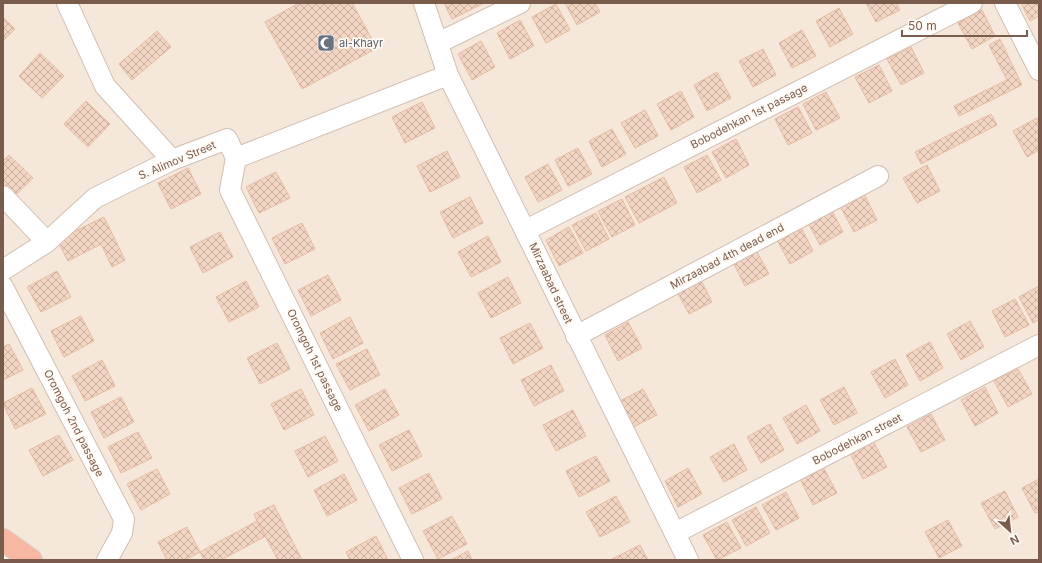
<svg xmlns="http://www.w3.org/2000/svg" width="1042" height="563" font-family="Inter,sans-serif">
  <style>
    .residential { fill: #f5e8da }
    .building { fill: url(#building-cross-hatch); stroke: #e6bba3 }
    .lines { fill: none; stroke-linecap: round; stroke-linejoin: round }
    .minor-casing { stroke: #d1beb0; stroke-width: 22 }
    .highway-casing { stroke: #dad1cd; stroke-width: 24 }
    .minor { stroke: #fff; stroke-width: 20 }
    .highway { stroke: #f7b7a3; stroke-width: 22 }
    .labels { text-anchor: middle; stroke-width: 3.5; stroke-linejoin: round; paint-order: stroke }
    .worship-label { font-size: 11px; fill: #5b616d; stroke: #fffaf3; text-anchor: start }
    .street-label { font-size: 11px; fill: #7a5c4d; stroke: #fffaf3 }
  </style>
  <defs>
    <pattern id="building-cross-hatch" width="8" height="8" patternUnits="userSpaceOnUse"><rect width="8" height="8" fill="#f3d5c3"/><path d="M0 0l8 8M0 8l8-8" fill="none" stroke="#cab0a1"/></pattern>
  </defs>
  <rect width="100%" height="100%" fill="#fdf6ec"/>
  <path class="residential" d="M3,3h1036v557h-1008l-28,-20z"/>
  <path class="building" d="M299,3h53l25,45 -75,41 -37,-67z
    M444,3h40l-32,16z
    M565,3h30l5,9 -23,13z
    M866,3h30l4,7 -24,12z
    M1021,3h18v13l-9,5z
    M556,4l14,26 -24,13 -14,-26z
    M839,8l14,26 -23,13 -14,-26z
    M982,10l13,26 -23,13 -14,-26z
    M3,17l12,12 -12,12z
    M520,20l14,26 -24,13 -13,-26z
    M802,30l14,26 -24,12 -13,-25z
    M157,31l14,16 -39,33 -13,-16z
    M1000,39l22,46 -63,31 -5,-10 53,-26 -18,-35z
    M481,41l14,26 -23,13 -14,-26z
    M911,47l13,26 -23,12 -14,-26z
    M763,49l13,26 -23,12 -14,-26z
    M40,53l24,23 -22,22 -23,-22z
    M879,65l13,26 -23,12 -14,-26z
    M717,72l14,26 -24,13 -13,-26z
    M681,91l13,26 -23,13 -14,-26z
    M826,92l14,26 -24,12 -13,-26z
    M86,101l24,23 -22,23 -24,-23z
    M422,102l13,26 -30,15 -13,-26z
    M798,107l14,26 -24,12 -13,-26z
    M645,110l13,26 -23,12 -14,-25z
    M991,114l6,11 -76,39 -6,-12z
    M1037,118l2,5v27l-12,7 -14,-26z
    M612,129l14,25 -24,13 -13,-26z
    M736,139l13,26 -23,13 -14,-26z
    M578,148l14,26 -24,12 -13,-26z
    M447,151l13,26 -30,15 -13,-26z
    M9,155l24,23 -22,22 -8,-7v-32z
    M707,155l14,25 -24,13 -13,-26z
    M548,164l14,26 -24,12 -13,-25z
    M927,165l13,26 -23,12 -14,-25z
    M188,168l13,26 -30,15 -13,-26z
    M276,172l14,26 -31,15 -13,-26z
    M664,177l13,26 -38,20 -14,-26z
    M864,194l13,26 -23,12 -14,-26z
    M470,197l13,26 -30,15 -13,-26z
    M622,199l13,26 -23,12 -14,-26z
    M830,207l13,25 -23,13 -14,-26z
    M596,213l13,26 -23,12 -14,-26z
    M104,217l21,43 -13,7 -11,-23 -33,17 -11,-21z
    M302,223l13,26 -30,15 -13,-26z
    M800,225l13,26 -23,13 -14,-26z
    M569,227l14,26 -24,13 -13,-26z
    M220,232l13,25 -30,16 -13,-26z
    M488,236l13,26 -30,15 -13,-25z
    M755,248l14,26 -24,12 -13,-26z
    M57,271l14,26 -30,15 -14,-25z
    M328,275l13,25 -30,16 -13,-26z
    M699,276l13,26 -23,12 -14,-26z
    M508,277l13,26 -30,15 -13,-25z
    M246,281l13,26 -30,15 -13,-25z
    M1039,286v33l-6,4 -14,-26z
    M1015,299l14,26 -24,12 -13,-26z
    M81,316l13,25 -30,16 -13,-26z
    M350,317l13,26 -30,16 -13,-26z
    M970,321l14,26 -23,13 -14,-26z
    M628,322l14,26 -24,13 -13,-26z
    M530,323l13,25 -30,16 -13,-26z
    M930,342l13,26 -23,13 -14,-26z
    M277,343l13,26 -30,15 -13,-26z
    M9,344l14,26 -20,10v-33z
    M367,349l13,26 -30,15 -14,-26z
    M895,359l13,26 -23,13 -14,-26z
    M102,360l13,26 -30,15 -13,-25z
    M551,365l13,26 -30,15 -13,-26z
    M1018,369l14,25 -24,13 -14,-26z
    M844,387l13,26 -23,12 -14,-25z
    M985,387l13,26 -23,13 -14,-26z
    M32,388l14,26 -31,15 -12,-26z
    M301,389l13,26 -30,15 -13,-26z
    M385,389l14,26 -30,16 -14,-26z
    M643,389l14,26 -24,12 -13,-26z
    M121,397l13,25 -30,16 -13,-26z
    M806,405l14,26 -23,13 -14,-26z
    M573,410l13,26 -30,15 -13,-26z
    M931,414l14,26 -24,12 -14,-25z
    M770,424l14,26 -23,13 -14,-26z
    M409,430l13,26 -30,15 -13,-26z
    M138,432l14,26 -31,15 -13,-26z
    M59,435l14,25 -30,16 -14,-26z
    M325,436l13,25 -30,16 -13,-26z
    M873,441l14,26 -24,12 -13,-26z
    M734,444l13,26 -23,12 -14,-25z
    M596,456l14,25 -31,16 -13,-26z
    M823,467l14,26 -24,12 -13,-26z
    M688,468l14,26 -24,13 -13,-26z
    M157,469l13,25 -29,16 -14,-26z
    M429,473l13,26 -30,15 -13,-26z
    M344,474l13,26 -30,16 -13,-26z
    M1039,479v33l-4,1 -13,-25z
    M1005,491l13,26 -23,12 -14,-26z
    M786,492l13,26 -23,12 -14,-25z
    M616,496l14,26 -30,15 -14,-25z
    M274,505l28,55h-24l-21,-39 -3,-7z
    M756,507l14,26 -24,13 -14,-26z
    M452,516l15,28 -29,15 -15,-28z
    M948,520l14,26 -23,12 -14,-26z
    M257,521l9,15 -45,24h-17l-4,-8z
    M727,522l14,26 -24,12 -14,-25z
    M187,527l13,25 -15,8h-18l-9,-18z
    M376,536l12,24h-38l-4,-8z
    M640,545l8,15h-38z
    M468,551l4,9h-21z"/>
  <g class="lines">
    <defs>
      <path id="minor" d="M67,3l38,83 67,74
        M424,3l24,72 240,485
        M1005,3l34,67
        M438,43l82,-40
        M236,158l-6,32 183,370
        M3,196l44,46
        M526,230l446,-227
        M3,270l44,-28 48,-44 77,-38 55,-21 9,19 212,-83
        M3,287l121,232 -2,14 -15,27
        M576,336l302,-160
        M675,533l364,-188"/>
      <path id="highway" d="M3,540l28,20"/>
    </defs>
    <use href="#minor" class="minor-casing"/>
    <use href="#highway" class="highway-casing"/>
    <use href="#minor" class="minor"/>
    <use href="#highway" class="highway"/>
  </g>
  <defs>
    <symbol id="mosque-square" viewBox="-11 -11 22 22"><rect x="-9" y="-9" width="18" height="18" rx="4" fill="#6b7280" stroke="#fffaf3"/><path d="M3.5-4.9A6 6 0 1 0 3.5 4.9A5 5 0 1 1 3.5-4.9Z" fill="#fff"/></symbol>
  </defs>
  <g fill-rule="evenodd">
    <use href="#mosque-square" x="316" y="33" width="20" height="20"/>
  </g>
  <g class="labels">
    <g class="worship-label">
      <text x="339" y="47">al-Khayr</text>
    </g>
    <g class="street-label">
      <text transform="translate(749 116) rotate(-27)" y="4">Bobodehkan 1st passage</text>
      <text transform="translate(177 160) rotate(-23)" y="4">S. Alimov Street</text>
      <text transform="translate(727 256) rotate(-28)" y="4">Mirzaabad 4th dead end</text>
      <text transform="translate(551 283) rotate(65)" y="4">Mirzaabad street</text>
      <text transform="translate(315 360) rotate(64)" y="4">Oromgoh 1st passage</text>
      <text transform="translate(74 423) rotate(63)" y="4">Oromgoh 2nd passage</text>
      <text transform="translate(857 439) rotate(-27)" y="4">Bobodehkan street</text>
    </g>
  </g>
  <rect width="1042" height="563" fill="none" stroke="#7a5c4d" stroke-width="8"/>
  <g transform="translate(1010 531) rotate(153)" stroke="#fffaf3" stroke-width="3" paint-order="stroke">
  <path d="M0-3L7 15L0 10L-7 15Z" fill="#7a5c4d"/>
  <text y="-6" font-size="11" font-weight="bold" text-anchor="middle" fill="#7a5c4d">N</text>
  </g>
  <path d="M902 30v6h125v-6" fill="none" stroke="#7a5c4d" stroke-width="2"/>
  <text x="908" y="30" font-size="12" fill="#7a5c4d" stroke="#fffaf3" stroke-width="3" paint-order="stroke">50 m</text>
</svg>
